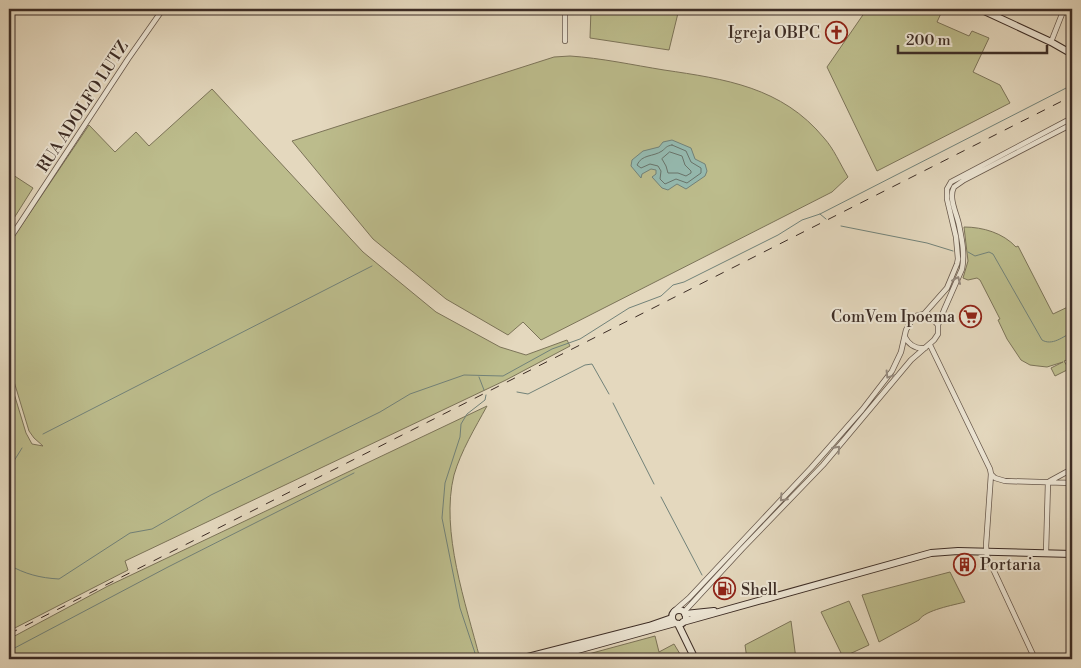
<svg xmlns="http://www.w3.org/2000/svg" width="1081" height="668" font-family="'Libre Bodoni',serif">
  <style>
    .green { fill: #bcbc8c; stroke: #7c7459 }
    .water { fill: #95bab0; stroke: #728279 }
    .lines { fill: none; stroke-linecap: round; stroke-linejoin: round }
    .shore { stroke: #69746b; stroke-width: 1 }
    .stream { stroke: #728279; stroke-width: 1 }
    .street-casing { stroke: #67584c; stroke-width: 6 }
    .secondary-casing { stroke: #3d2d26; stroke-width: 8 }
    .street { stroke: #ede6d5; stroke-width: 4.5 }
    .secondary { stroke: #ede6d5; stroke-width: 6 }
    .rail { stroke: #3d2d26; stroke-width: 1; stroke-dasharray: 9 9; stroke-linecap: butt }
    .oneway { stroke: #958a7e }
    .labels { text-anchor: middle; stroke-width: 4; stroke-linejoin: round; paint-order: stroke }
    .poi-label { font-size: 16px; fill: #3d2d26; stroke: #ede6d5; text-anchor: end }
    .street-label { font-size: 16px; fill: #3d2d26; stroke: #ede6d5 }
  </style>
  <rect width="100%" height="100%" fill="#e4d8be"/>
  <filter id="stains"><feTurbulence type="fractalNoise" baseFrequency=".004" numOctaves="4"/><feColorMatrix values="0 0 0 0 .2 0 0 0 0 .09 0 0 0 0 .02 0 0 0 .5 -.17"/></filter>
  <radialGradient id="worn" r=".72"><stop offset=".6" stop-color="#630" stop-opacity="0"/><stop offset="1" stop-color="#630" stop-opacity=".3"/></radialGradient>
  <path class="green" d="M591,9h88l-10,41 -79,-12z
    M867,9h76l-6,13 32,14 3,-5 17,7 -16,34 27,13 10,18 -133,68 -50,-104z
    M570,56c31,2 63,9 94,14 61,9 118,17 160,68 10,11 16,26 24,39l-16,15 -291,148 -18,-18 -15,13 -62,-36 -73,-60 -81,-98 262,-84z
    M212,89l151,163 73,60 64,35 26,8 41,-15 3,6 -64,34 -381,181 3,9 -119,61v-116l4,-15 -4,-6v-117l17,56 6,11 11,2 -9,-8 -5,-7 -20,-66v-121l80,-119 26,27 21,-20 13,14z
    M10,173l23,15 -24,38v-51z
    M964,227c19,0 39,6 52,20l2,-1 35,68 19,-9v53l-8,3 5,8 -14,7 -4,-8 12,-6 -16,5 -9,-1 -8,-1 -9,-5 -14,-21 -9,-19 2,-1 -20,-39 -3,-2 -9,2 -5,-2 5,-17z
    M487,406c-12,22 -26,45 -33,69 -14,56 12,129 26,184h-471v-20l99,-53z
    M950,572l15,30c-11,3 -40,8 -46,18l-40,22 -17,-47z
    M849,601l20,44 -26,12 -22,-45z
    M791,621l5,38h-49l-2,-14z
    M655,636l4,16 15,-8 9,15h-113z"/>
  <path class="water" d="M672,140l19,8 4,11 10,5 2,7 -2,5 -19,13 -9,-5 -9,6 -6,-2 -10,-11 4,-3v-4l-5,-1 -9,5 -1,4 -10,-12 1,-6 11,-9 16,-4 4,-5z"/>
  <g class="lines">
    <path class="shore" d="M672,145l14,6 5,11 10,6v5l-14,10 -11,-4 -11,5 -5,-5 1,-8 -3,-5 -8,-2 -9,4 -4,-3c5,-11 16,-8 25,-14 4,-3 4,-5 10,-6z
      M670,152l12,4 3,9 6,6v2l-5,3 -8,-3h-10l-2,-7 -4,-7z"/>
    <path class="stream" d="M820,214l6,5
      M841,226l86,17 26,8
      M968,252l7,4 14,-4 4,2 49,86c10,6 21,-3 30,-8
      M479,377l5,13
      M517,392l11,2 57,-29 7,-1 17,30
      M613,403l41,81
      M43,434l329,-168
      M9,469l13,-21
      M661,497l41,78
      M9,565c16,9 31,13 50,14l71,-46 22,-4 59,-34 169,-83 30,-18 54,-19 39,1 49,-27 28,-10 49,-31 32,-12 12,-11 11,-3 94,-47 24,-15 18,-6 252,-129
      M9,651l159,-84 186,-94
      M477,659l-17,-51 -18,-90 3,-35 15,-46 1,-13 6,-10 18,-14 1,-5"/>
    <defs>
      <path id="street" d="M998,17l1,-8
        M565,41v-32
        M1051,42l13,-33
        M9,240l119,-181 35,-50
        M924,314l5,1 9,10
        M905,337c4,8 11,12 20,11
        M930,345l60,124 1,5 -5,72 1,10 48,103
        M991,474l4,4 10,3 67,2
        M1050,481l22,-12
        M1046,553l2,-71
        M674,611l15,-13 122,-130 51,-58 30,-39 9,-19 5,-22 6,-10 4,-4 8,-2 23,-26 10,-24 1,-5 -2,-22 -9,-38v-10l4,-7 121,-64
        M684,612l58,-63 81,-84 88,-105 23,-20 4,-6v-9l6,-15 18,-41c3,-15 0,-29 -3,-44 -2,-11 -11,-27 -5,-38l10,-7 108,-56"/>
      <path id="secondary" d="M980,9l71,33 21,12
        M672 617a7 7 0 1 1 14 0a7 7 0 1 1-14 0Z
        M685,614l29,-3
        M683,622l248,-69 27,-2 114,3
        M678,624l17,35
        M520,659l129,-33 23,-8
        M545,659l130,-36"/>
    </defs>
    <use href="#street" class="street-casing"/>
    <use href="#secondary" class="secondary-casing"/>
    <use href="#street" class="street"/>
    <use href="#secondary" class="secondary"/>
    <path class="rail" d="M9,634l1063,-538"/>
  </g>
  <defs><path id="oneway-chevron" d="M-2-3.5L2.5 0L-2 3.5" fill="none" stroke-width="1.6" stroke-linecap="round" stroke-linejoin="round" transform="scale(1.25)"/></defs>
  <g class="oneway">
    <use href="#oneway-chevron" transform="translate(957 280) rotate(-67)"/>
    <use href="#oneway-chevron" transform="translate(889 375) rotate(122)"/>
    <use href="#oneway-chevron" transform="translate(837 449) rotate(-48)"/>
    <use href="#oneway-chevron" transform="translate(783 498) rotate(133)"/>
  </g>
  <defs>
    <symbol id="church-ring" viewBox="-11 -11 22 22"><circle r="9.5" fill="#ede6d5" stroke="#8f2418" stroke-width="1.5"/><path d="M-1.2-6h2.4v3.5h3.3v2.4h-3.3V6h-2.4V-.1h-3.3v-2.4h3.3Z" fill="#8f2418"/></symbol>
    <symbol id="supermarket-ring" viewBox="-11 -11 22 22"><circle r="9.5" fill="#ede6d5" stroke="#8f2418" stroke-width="1.5"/><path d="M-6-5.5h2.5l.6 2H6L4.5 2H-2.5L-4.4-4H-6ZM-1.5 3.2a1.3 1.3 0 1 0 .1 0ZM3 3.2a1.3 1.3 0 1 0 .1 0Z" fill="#8f2418"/></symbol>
    <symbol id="building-ring" viewBox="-11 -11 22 22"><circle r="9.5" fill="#ede6d5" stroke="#8f2418" stroke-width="1.5"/><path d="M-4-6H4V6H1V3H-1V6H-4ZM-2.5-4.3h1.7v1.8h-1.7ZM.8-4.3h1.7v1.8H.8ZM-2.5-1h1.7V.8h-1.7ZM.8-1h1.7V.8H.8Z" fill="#8f2418"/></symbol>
    <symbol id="fuel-ring" viewBox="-11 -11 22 22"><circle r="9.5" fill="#ede6d5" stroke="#8f2418" stroke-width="1.5"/><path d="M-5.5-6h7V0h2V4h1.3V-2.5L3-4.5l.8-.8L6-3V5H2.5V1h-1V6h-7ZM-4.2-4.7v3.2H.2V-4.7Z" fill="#8f2418"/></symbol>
  </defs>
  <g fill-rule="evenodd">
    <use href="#church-ring" x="824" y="20" width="25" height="25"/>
    <use href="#supermarket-ring" x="958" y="304" width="25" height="25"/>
    <use href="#building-ring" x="952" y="552" width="25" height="25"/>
    <use href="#fuel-ring" x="712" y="576" width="25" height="25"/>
  </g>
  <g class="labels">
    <g class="poi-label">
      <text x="820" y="38">Igreja OBPC</text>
      <text x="955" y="322">ComVem Ipoema</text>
      <text x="980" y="570" text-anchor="start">Portaria</text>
      <text x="741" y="595" text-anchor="start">Shell</text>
    </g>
    <g class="street-label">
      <text transform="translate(82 106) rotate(-57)" y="6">RUA ADOLFO LUTZ</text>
    </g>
  </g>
  <rect width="1081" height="668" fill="none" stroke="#e4d8be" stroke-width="30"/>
  <rect x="10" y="10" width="1061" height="648" fill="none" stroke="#3d2d26" stroke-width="2.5"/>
  <rect x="15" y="15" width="1051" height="638" fill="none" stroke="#3d2d26"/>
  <path d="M898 45v8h149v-8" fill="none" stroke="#3d2d26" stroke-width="2.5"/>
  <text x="906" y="45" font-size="15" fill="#3d2d26" stroke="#ede6d5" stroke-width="4" paint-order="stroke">200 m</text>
  <rect width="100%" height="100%" filter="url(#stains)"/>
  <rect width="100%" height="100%" fill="url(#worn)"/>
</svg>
